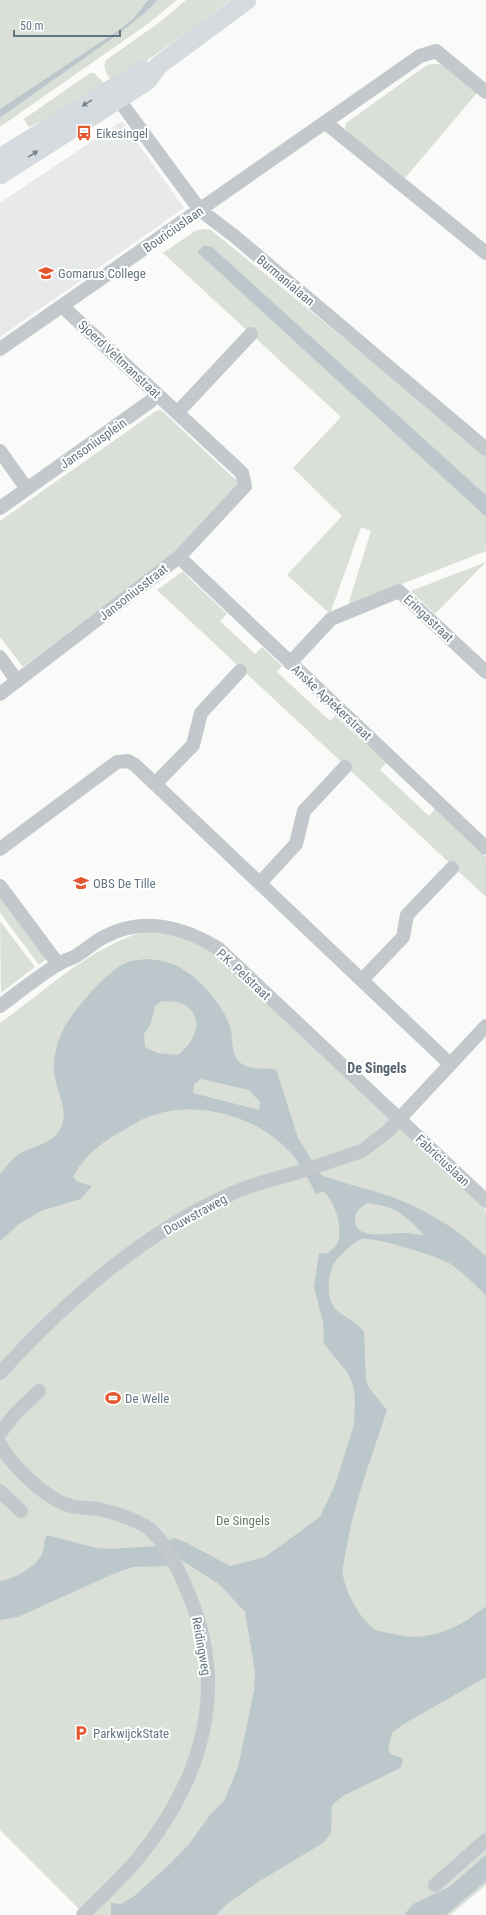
<svg xmlns="http://www.w3.org/2000/svg" width="486" height="1915" font-family="'Roboto Condensed',sans-serif">
  <style>
    .built { fill: #e8e9e9 }
    .green { fill: #dadfd7 }
    .water { fill: #bbc7cb; fill-rule: evenodd }
    .lines { fill: none; stroke-linecap: round; stroke-linejoin: round }
    .street { stroke: #c3c8cc; stroke-width: 14 }
    .secondary { stroke: #d6dbdf; stroke-width: 19 }
    .oneway { fill: #768591 }
    .labels { text-anchor: middle; stroke-width: 4; stroke-linejoin: round; paint-order: stroke }
    .poi-label { font-size: 13px; fill: #657683; stroke: #fff; text-anchor: start }
    .street-label { font-size: 13px; fill: #657683; stroke: #fff }
    .park-label { font-size: 13px; fill: #687a64; stroke: #fff }
    .neighbourhood-label { font-size: 14px; font-weight: bold; fill: #57646e; stroke: #fff }
  </style>
  <rect width="100%" height="100%" fill="#fafaf8"/>
  <path class="built" d="M122,121l62,87 -184,129v-134z"/>
  <path class="green" d="M0,0h148l-15,19 -13,10 -120,80z
    M158,0h19l-28,23 -149,104v-9l120,-85 25,-20z
    M186,0h44l-39,30 -76,52 -3,-1c-5,-6 -10,-13 -6,-21l54,-38z
    M433,64h9l35,29 -72,85 -56,-44 -4,-6 1,-5 81,-58z
    M90,73h4l11,11 -24,18 -52,25 -5,-8z
    M204,229l7,1 275,224v41l-274,-248 -8,-2 -7,7 289,265v34l-138,54 23,-74 -10,-4 -31,87 -43,-39 55,-59 -49,-48 48,-51 -178,-164 32,-22z
    M161,410l76,71 1,4 -59,64 -156,118 -23,-30v-116l156,-110z
    M486,562l-51,52 -24,-23z
    M183,571l4,5 40,38 -7,7 35,33 7,-7 20,19 -5,6 53,49 5,-5 51,47 -6,7 49,46 6,-7 51,48v40l-329,-307z
    M0,895l46,64 -7,6 -39,-52z
    M0,921l35,46 -34,26z
    M143,932h25l44,19 274,259v675l-36,30h-365l-85,-85v-807c45,-32 89,-75 143,-91z"/>
  <path class="water" d="M148,0h10l-13,13 -25,20 -120,85v-9l120,-80 13,-10z
    M204,245l8,2 274,248v22l-289,-265z
    M147,959c14,1 28,4 40,13 16,10 40,39 44,58 2,11 0,27 11,34 9,6 24,4 34,5l22,69 23,37c26,10 54,15 79,25 31,13 63,32 86,57v39c-10,-11 -22,-22 -34,-31 -11,-8 -77,-28 -90,-26 -8,2 -25,19 -29,26 -5,11 -6,28 -1,39 7,13 24,15 32,28l2,49 3,7 18,22c-15,46 -33,92 -41,140 -1,7 -4,17 -3,24 1,16 19,49 33,56 6,2 13,3 18,4 35,9 66,-6 92,-28v71l-84,48 -10,8 -4,17 3,4 11,4 1,4 -3,6 -57,28 -11,9 -1,28 -8,10 -65,39 -30,21 -12,12h-105v-12l10,1 12,-7 39,-35 17,-18 21,-29 14,-14 14,-34 16,-76 1,-20 -10,-59 -26,-28 -38,-24 -11,6 -37,1 -20,7 -95,43 -18,3v-39c13,-1 37,-15 42,-27 3,-7 1,-13 5,-19l49,13 15,1 46,-3 17,-8 13,5 43,23 35,-9 55,-40 15,-32 19,-60 1,-27 -2,-13 -6,-13 -23,-28 -1,-22 -9,-35 5,-34 8,1c4,-4 9,-7 11,-12 5,-17 -3,-38 -14,-51l-8,3c-8,-15 -16,-32 -28,-44 -33,-35 -94,-51 -140,-33 -9,3 -17,9 -24,13 -20,10 -41,27 -51,47l5,5 14,4 -11,13 -38,11 -24,14 -19,17v-67c6,-6 12,-16 19,-20 16,-9 33,-9 42,-27 9,-18 -7,-39 -7,-57 -1,-13 4,-32 11,-44 11,-18 43,-57 63,-64 6,-2 13,-2 19,-3zM162,1001c5,1 11,0 15,1 20,5 24,24 14,39 -4,6 -9,10 -13,14l-21,-2 -12,-6 -1,-13 7,-11 4,-17zM201,1079l48,11 11,12 -1,8 -66,-17 1,-9zM367,1203c29,3 38,12 57,32 -7,0 -14,-2 -21,-2 -13,-1 -48,9 -48,-14 0,-8 6,-12 12,-16z
    M486,1855v26l-40,34h-42l9,-11 36,-17z"/>
  <g class="lines">
    <path class="street" d="M113,92l87,118 33,25 253,214
      M326,123l160,130
      M0,349l420,-293 16,-5 50,41
      M177,413l74,-79
      M0,451l27,38
      M0,508l151,-107 6,-7
      M179,557l307,291
      M0,657l17,24
      M290,663l41,-44 68,-28 87,81
      M0,694l179,-137 66,-71 -3,-13 -180,-167
      M155,784l38,-39 8,-32 39,-42
      M0,849l117,-87 11,-1 7,4 315,299
      M260,883l36,-39 8,-33 41,-44
      M0,886l58,78
      M362,980l41,-43 4,-22 45,-47
      M0,1006c19,-14 37,-29 57,-41 6,-4 13,-6 19,-9 10,-6 18,-14 28,-19 39,-21 80,-10 115,12l267,252
      M0,1373c64,-70 145,-142 233,-180 22,-10 46,-15 69,-22 20,-6 40,-14 60,-20l26,-20 98,-105
      M0,1433l16,-20 23,-22
      M0,1444c12,22 47,56 71,62 9,2 19,2 28,3 13,3 38,11 49,19 19,14 33,48 42,69 39,94 11,184 -51,260 -17,21 -37,39 -56,58
      M0,1491l21,20
      M435,1885l51,-45"/>
    <path class="secondary" d="M0,158l111,-69 33,-19
      M0,175l147,-94 12,-16 88,-65"/>
  </g>
  <defs><path id="oneway-solid" d="M-6-.8H1V-3.2L6.5 0L1 3.2V.8H-6Z"/></defs>
  <g class="oneway">
    <use href="#oneway-solid" transform="translate(87 103) rotate(148)"/>
    <use href="#oneway-solid" transform="translate(33 154) rotate(-32)"/>
  </g>
  <defs>
    <symbol id="bus-bare" viewBox="-9 -9 18 18"><path d="M-5-6H5V4H4V6H2V4H-2V6H-4V4H-5ZM-3.5-4V0h7V-4ZM-3.5 1.2v1.5H-2V1.2ZM2 1.2v1.5H3.5V1.2Z" fill="#e4572e" stroke="#fff" stroke-width="2.5" paint-order="stroke"/></symbol>
    <symbol id="school-bare" viewBox="-9 -9 18 18"><path d="M0-5L7-2L0 1L-7-2ZM-4 1L0 2.5L4 1V4Q0 6-4 4Z" fill="#e4572e" stroke="#fff" stroke-width="2.5" paint-order="stroke"/></symbol>
    <symbol id="stadium-bare" viewBox="-9 -9 18 18"><path d="M0-5a6.5 5 0 1 0 0 10a6.5 5 0 1 0 0-10ZM-3.5-1.8h7v3.6h-7Z" fill="#e4572e" stroke="#fff" stroke-width="2.5" paint-order="stroke"/></symbol>
    <symbol id="parking-bare" viewBox="-9 -9 18 18"><path d="M-3.5-5.5H1a3.5 3.5 0 0 1 0 7H-1V5.5H-3.5ZM-1-3.4V-.6H.8a1.4 1.4 0 0 0 0-2.8Z" fill="#e4572e" stroke="#fff" stroke-width="2.5" paint-order="stroke"/></symbol>
  </defs>
  <g fill-rule="evenodd">
    <use href="#bus-bare" x="73" y="122" width="22" height="22"/>
    <use href="#school-bare" x="35" y="262" width="22" height="22"/>
    <use href="#school-bare" x="70" y="872" width="22" height="22"/>
    <use href="#stadium-bare" x="102" y="1387" width="22" height="22"/>
    <use href="#parking-bare" x="70" y="1722" width="22" height="22"/>
  </g>
  <g class="labels">
    <g class="poi-label">
      <text x="96" y="138">Eikesingel</text>
      <text x="58" y="278">Gomarus College</text>
      <text x="93" y="888">OBS De Tille</text>
      <text x="125" y="1403">De Welle</text>
      <text x="93" y="1738">ParkwijckState</text>
    </g>
    <g class="street-label">
      <text transform="translate(173 229) rotate(-35)" y="5">Bouriciuslaan</text>
      <text transform="translate(286 280) rotate(40)" y="5">Burmanialaan</text>
      <text transform="translate(120 359) rotate(43)" y="5">Sjoerd Veltmanstraat</text>
      <text transform="translate(93 443) rotate(-35)" y="5">Jansoniusplein</text>
      <text transform="translate(133 592) rotate(-38)" y="5">Jansoniusstraat</text>
      <text transform="translate(429 618) rotate(43)" y="5">Eringastraat</text>
      <text transform="translate(332 702) rotate(43)" y="5">Anske Aptekerstraat</text>
      <text transform="translate(244 974) rotate(43)" y="5">P.K. Pelstraat</text>
      <text transform="translate(443 1160) rotate(43)" y="5">Fabriciuslaan</text>
      <text transform="translate(195 1214) rotate(-29)" y="5">Douwstraweg</text>
      <text transform="translate(202 1646) rotate(80)" y="5">Reidingweg</text>
    </g>
    <g class="park-label">
      <text x="243" y="1525">De Singels</text>
    </g>
    <g class="neighbourhood-label">
      <text x="377" y="1073">De Singels</text>
    </g>
  </g>
  <path d="M14 30v6h106v-6" fill="none" stroke="#657683" stroke-width="2"/>
  <text x="20" y="30" font-size="12" fill="#657683" stroke="#ffffff" stroke-width="3" paint-order="stroke">50 m</text>
</svg>
